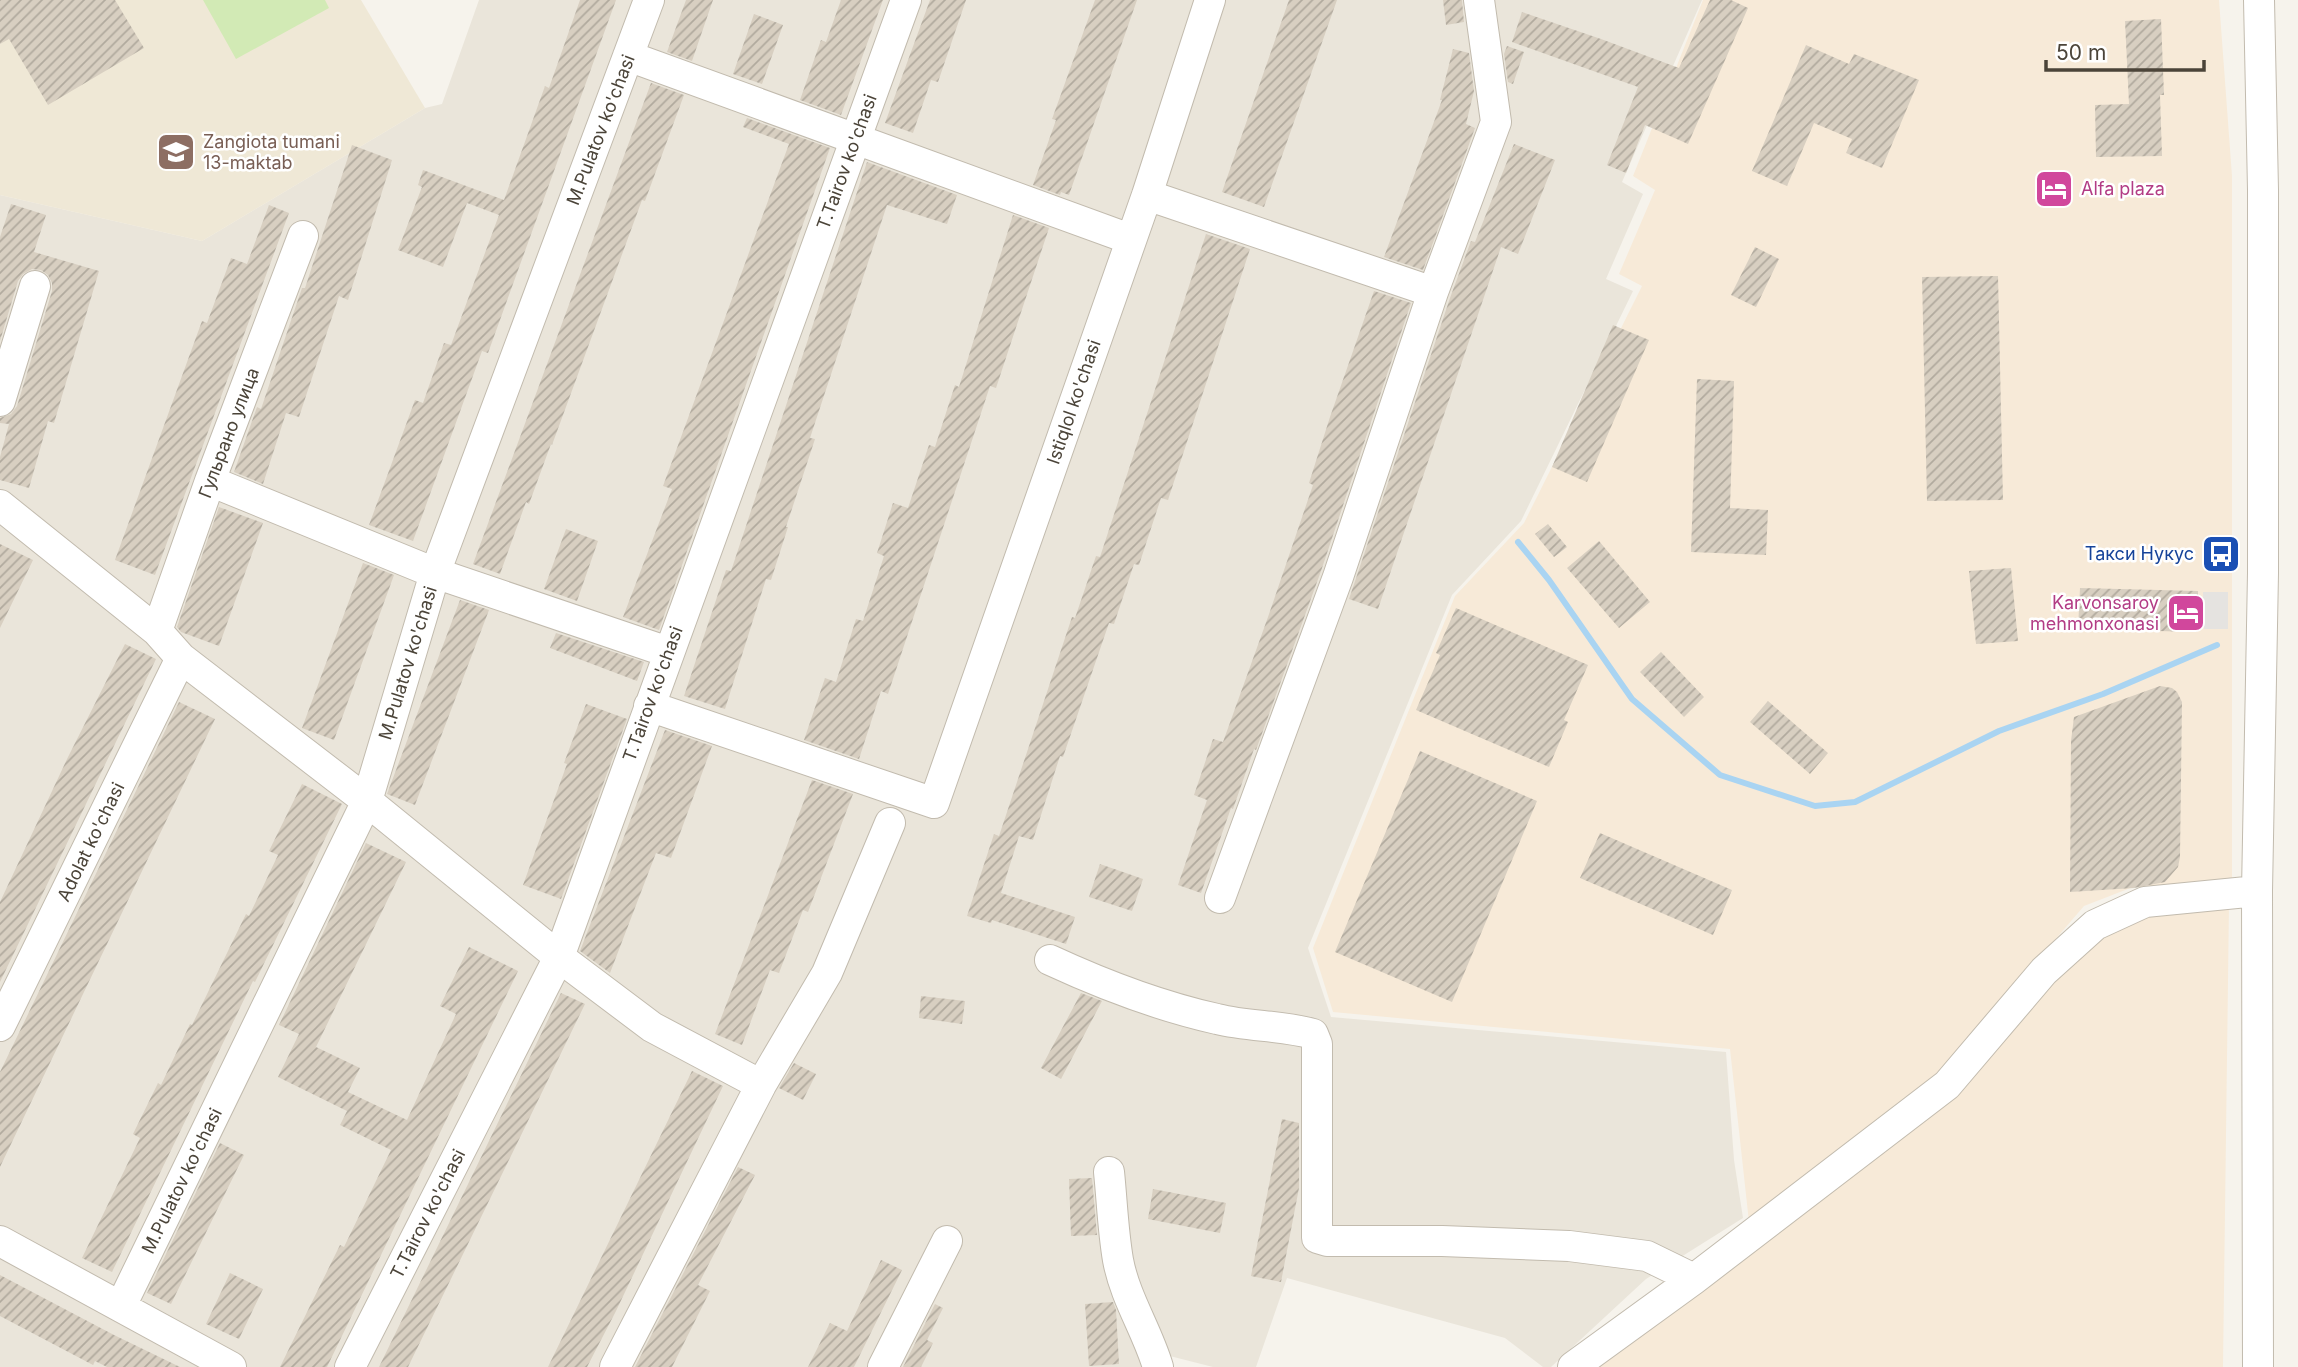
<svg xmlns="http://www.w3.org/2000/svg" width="2298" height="1367" font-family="Inter,sans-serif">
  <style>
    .residential { fill: #eae5da }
    .commercial { fill: #f7ead8 }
    .education { fill: #efe8d6 }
    .pitch { fill: #d2eab5 }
    .parking { fill: #e5e3e0 }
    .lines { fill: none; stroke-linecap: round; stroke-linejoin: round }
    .stream { stroke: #a9d4f2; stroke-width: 6 }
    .building { fill: url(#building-hatch) }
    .minor-casing { stroke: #c2bbae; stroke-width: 32 }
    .minor { stroke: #fff; stroke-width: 30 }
    .labels { text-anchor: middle; stroke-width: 5; stroke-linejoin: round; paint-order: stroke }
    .street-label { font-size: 18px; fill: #4b4439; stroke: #fff }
    .education-label { font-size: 18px; fill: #785e54; stroke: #fff; text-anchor: start }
    .hotel-label { font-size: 18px; fill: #b23c85; stroke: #fff; text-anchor: start }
    .transit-label { font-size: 18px; fill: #164399; stroke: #fff; text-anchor: end }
  </style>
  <defs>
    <pattern id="building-hatch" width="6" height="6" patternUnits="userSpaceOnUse" patternTransform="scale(1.75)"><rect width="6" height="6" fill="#d8cfc1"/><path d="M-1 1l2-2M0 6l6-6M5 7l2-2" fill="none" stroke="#b1aa9e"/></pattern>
  </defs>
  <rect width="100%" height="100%" fill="#f6f3ec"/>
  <path class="residential" d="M479,0h1223l-80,182 21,12 -37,85 27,12 -112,230 -69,74 -144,353 23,69 395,35 8,108 9,58 -97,61 -95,88h-8l-38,-29 -218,-60 -31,89h-43l-59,-15 2,15h-1156v-1172l202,46 223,-133 17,-4z"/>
  <path class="commercial" d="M1703,0h516l13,176v710l-99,1 -49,19 -151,176 -184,140 -19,-173 -397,-37 -20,-64 142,-352 69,-73 118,-237 -23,-12 36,-84 -22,-14z
    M2229,904l-6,463h-627l356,-278 104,-121 81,-60z"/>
  <path class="education" d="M0,0h361l64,108 -223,133 -202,-46z"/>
  <path class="pitch" d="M203,0h122l4,8 -93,51z"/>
  <path class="parking" d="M2203,592h25v37h-24z"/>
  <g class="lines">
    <path class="stream" d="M1518,542l31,38 83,119 88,76 95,31 40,-4 144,-71 104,-37 114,-49"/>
  </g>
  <path class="building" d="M0,0h115l29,48 -96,57 -39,-66 -9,5z
    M580,0h36l-128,353 -6,-2 -69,190 -44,-16 46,-125 8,3 21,-60 7,2 48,-130 -32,-12 -24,64 -45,-17 24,-63 -4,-2 5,-15 81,30 41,-114 4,2z
    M686,0h27l-21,61 -25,-9z
    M841,0h42l-42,115 -41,-15 21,-60 5,2z
    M930,0h36l-28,82 -7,-2 -18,53 -28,-10z
    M1095,0h42l-68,195 -8,-3 -1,3 -27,-10 23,-65 -4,-1z
    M1289,0h48l-73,207 -42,-15z
    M1443,0h19l2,22 -18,3z
    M1710,0h21l17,8 -60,136 -43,-19 -19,48 -19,-8 31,-78 -126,-45 10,-30 79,27 78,29z
    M754,14l29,11 -21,59 -29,-10z
    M2161,19l3,76h-4l2,61 -66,1 -1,-52 34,-1 -4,-83z
    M1806,45l43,19 5,-10 65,26 -37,88 -36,-15 6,-14 -38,-16 -27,63 -35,-15z
    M1507,46l17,6 -11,32 -5,-2 -4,-28z
    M1453,49l16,4 5,38 -8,33 9,4 -52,142 -39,-13 58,-157h-2z
    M651,83l33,12 -39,106 -3,-1 -90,245 -1,-1 -22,60 -3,-2 -26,72 -27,-10z
    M747,118l83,30 -171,482 -36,-13 49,-128 -9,-3 126,-342 -46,-17z
    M1514,144l41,16 -37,94 -17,-7 -123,362 -29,-10 101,-301 21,-57 4,1z
    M352,145l40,15 -44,140 -9,-4 -40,121 -13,-4 -23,71 -29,-12 23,-65 4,2 41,-121h3z
    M867,162l90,33 -10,29 -60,-19 -77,233 5,1 -29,88h2l-17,53 -5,-1 -41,130 -41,-13 42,-126 5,1z
    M11,204l35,11 -12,37 65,19 -45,152 -6,-2 -19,67 -29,-8v-23l9,-33 -9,-1v-5l11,-4 6,-8 35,-115v-8l-4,-8 -7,-5 -9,-1 -9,5 -5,7 -18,60v-104z
    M269,205l20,8 -134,362 -40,-15 87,-239 5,2 24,-65 16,6z
    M1013,215l36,13 -53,160 -6,-2 -102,308 -7,-3 -22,68 -55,-19 21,-62 11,4 20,-63 7,2 21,-65 -7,-3 16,-50 15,5 21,-63 6,2 20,-62 4,2z
    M1206,234l44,15 -82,251 -7,-2 -22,67 -5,-1 -20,60 -5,-1 -46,134 -3,-1 -27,84 -14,-4 -18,57 74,24 -9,27 -74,-24 -1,3 -24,-7 27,-82 5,2 73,-219 3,1 21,-62 4,1z
    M1755,247l24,12 -23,48 -25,-12z
    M1998,276l5,224 -76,1 -5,-224z
    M1374,291l37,12 -90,268 -65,179 -2,-1 -21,60 -2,-1 -30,85 -23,-8 29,-85 -13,-5 19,-56 10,3 45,-125 45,-132 -4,-2 21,-66z
    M1613,325l36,15 -62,142 -35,-15z
    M1697,379l37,2 -4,127 38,2 -2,45 -75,-3z
    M219,507l44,16 -44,123 -38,-14 -4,-5z
    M1548,524l19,23 -13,10 -19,-23z
    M566,529l32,12 -21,60 -33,-12z
    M1599,541l51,61 -31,26 -52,-60z
    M0,544l33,16 -33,68z
    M363,563l31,12 -60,165 -32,-12z
    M2011,568l7,73 -42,3 -7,-73z
    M2080,588l118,3 -1,41 -119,-3z
    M460,600l29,10 -74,195 -28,-11z
    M1456,608l132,57 -24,55 4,2 -19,45 -133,-57 24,-55 -4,-2z
    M556,633l88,29 -7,19 -87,-33z
    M125,644l31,15 -156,323v-80l68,-145z
    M1661,652l43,45 -20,20 -44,-45z
    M2160,686l12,2 5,4 5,10 -2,155 -2,10 -13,15 -31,6 -64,4 1,-151 3,-24z
    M1768,701l60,52 -18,21 -60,-52z
    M179,702l36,17 -215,448v-95z
    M586,704l41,15 -66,180 -38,-14 44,-121 -3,-1z
    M665,730l47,16 -41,112 -15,-5 -46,120 -30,-22z
    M1420,751l117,50 -85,201 -117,-50z
    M812,780l41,14 -45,118 -5,-2 -24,63 -9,-3 -28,75 -27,-11z
    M302,784l40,20 -87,178 -2,-1 -141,291 -30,-14 58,-120 -7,-4 25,-51 3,2 29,-61 2,1 54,-111 3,2 29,-61 -9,-4z
    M1600,833l132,57 -19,45 -133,-57z
    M366,843l40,19 -90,185 44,21 -12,24 59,28 49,-106 -16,-8 29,-59 49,24 -191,396h-47l60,-122 4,2 47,-97 -51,-25 7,-14 -69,-34 21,-43 -20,-9z
    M1100,864l43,15 -11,32 -43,-14z
    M561,993l24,11 -177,363h-29z
    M1081,993l21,8 -41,78 -20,-11z
    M921,996l44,5 -3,23 -43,-6z
    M794,1063l22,11 -13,26 -24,-12z
    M692,1071l31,15 -107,225 -29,56h-39z
    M1282,1119l17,4v65l-18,94 -30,-6z
    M220,1143l24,12 -73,149 -24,-11z
    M738,1167l17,8 -57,110 12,6 -38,76h-37z
    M1092,1178l5,57 -26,1 -2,-57z
    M1153,1189l73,14 -6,30 -72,-14z
    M881,1260l21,10 -48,97h-46l22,-44 17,8z
    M230,1273l33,16 -24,50 -33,-15z
    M0,1275l114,60 66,32h-73l-12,-6 -2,4 -93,-49z
    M1113,1302l3,8 3,54 -30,2 -4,-62z
    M935,1304l8,4 -16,32 6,3 -12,24h-18z"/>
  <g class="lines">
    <defs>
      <path id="minor" d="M628,56l502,183
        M1147,195l286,97
        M0,401l35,-115
        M210,481l225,92 233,79
        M0,505l157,126 24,27 186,143 192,156 93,70 109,58 -146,282
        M157,631l53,-150 93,-245
        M649,706l285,97 213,-608 63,-195
        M1220,898l118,-321 95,-285 63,-170 -17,-122
        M1050,960c54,25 109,46 167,59 32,8 65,6 96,15l4,10v194l10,3h115l127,5 78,10 47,23
        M0,1026l181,-368
        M761,1085l66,-112 63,-150
        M1109,1172c3,29 4,59 9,88 7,38 29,70 40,107
        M0,1241l231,126
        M121,1306l246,-505 68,-228 214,-573
        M350,1367l209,-410 347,-957
        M883,1367l64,-126
        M1573,1367l121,-88 253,-194 97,-114 51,-46 50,-23 112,-11
        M2258,1367l-1,-476 6,-318v-383l-4,-190"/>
    </defs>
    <use href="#minor" class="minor-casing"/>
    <use href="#minor" class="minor"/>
  </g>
  <defs>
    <symbol id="school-square" viewBox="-11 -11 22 22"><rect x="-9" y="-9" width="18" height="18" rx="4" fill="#8d6e63" stroke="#fff"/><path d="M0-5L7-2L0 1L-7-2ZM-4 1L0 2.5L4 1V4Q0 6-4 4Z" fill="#fff"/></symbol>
    <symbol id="hotel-square" viewBox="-11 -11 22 22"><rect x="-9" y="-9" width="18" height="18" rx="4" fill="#d1479c" stroke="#fff"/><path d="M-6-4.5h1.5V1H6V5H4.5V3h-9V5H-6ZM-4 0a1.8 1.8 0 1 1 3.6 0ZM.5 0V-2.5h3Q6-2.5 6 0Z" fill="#fff"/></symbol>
    <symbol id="bus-square" viewBox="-11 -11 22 22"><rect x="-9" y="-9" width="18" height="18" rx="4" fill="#1a4fb4" stroke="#fff"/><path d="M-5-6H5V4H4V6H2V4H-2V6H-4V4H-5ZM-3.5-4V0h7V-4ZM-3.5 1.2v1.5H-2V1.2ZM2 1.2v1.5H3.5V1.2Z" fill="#fff"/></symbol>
  </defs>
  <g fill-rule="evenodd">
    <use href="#school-square" x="154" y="130" width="44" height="44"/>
    <use href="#hotel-square" x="2032" y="167" width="44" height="44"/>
    <use href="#bus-square" x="2199" y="532" width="44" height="44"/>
    <use href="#hotel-square" x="2164" y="591" width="44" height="44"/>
  </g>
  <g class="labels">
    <g class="street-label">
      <text transform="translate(601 130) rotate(-69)" y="6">M.Pulatov ko'chasi</text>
      <text transform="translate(847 162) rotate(-70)" y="6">T.Tairov ko'chasi</text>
      <text transform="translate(1074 402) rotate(-71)" y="6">Istiqlol ko'chasi</text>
      <text transform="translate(229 433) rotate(-69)" y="6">Гульрано улица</text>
      <text transform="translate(408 663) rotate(-73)" y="6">M.Pulatov ko'chasi</text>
      <text transform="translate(653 694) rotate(-70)" y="6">T.Tairov ko'chasi</text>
      <text transform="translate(91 842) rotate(-64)" y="6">Adolat ko'chasi</text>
      <text transform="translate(182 1181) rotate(-64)" y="6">M.Pulatov ko'chasi</text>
      <text transform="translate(428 1214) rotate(-63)" y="6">T.Tairov ko'chasi</text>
    </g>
    <g class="education-label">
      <text x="203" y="148">Zangiota tumani<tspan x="203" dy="21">13-maktab</tspan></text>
    </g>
    <g class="hotel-label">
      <text x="2081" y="195">Alfa plaza</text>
      <text x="2159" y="609" text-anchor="end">Karvonsaroy<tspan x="2159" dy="21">mehmonxonasi</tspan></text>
    </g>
    <g class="transit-label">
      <text x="2194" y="560">Такси Нукус</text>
    </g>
  </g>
  <path d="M2046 60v10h158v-10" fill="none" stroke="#4b4439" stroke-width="3.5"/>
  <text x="2056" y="60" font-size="21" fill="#4b4439" stroke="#ffffff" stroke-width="5" paint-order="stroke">50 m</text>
</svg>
